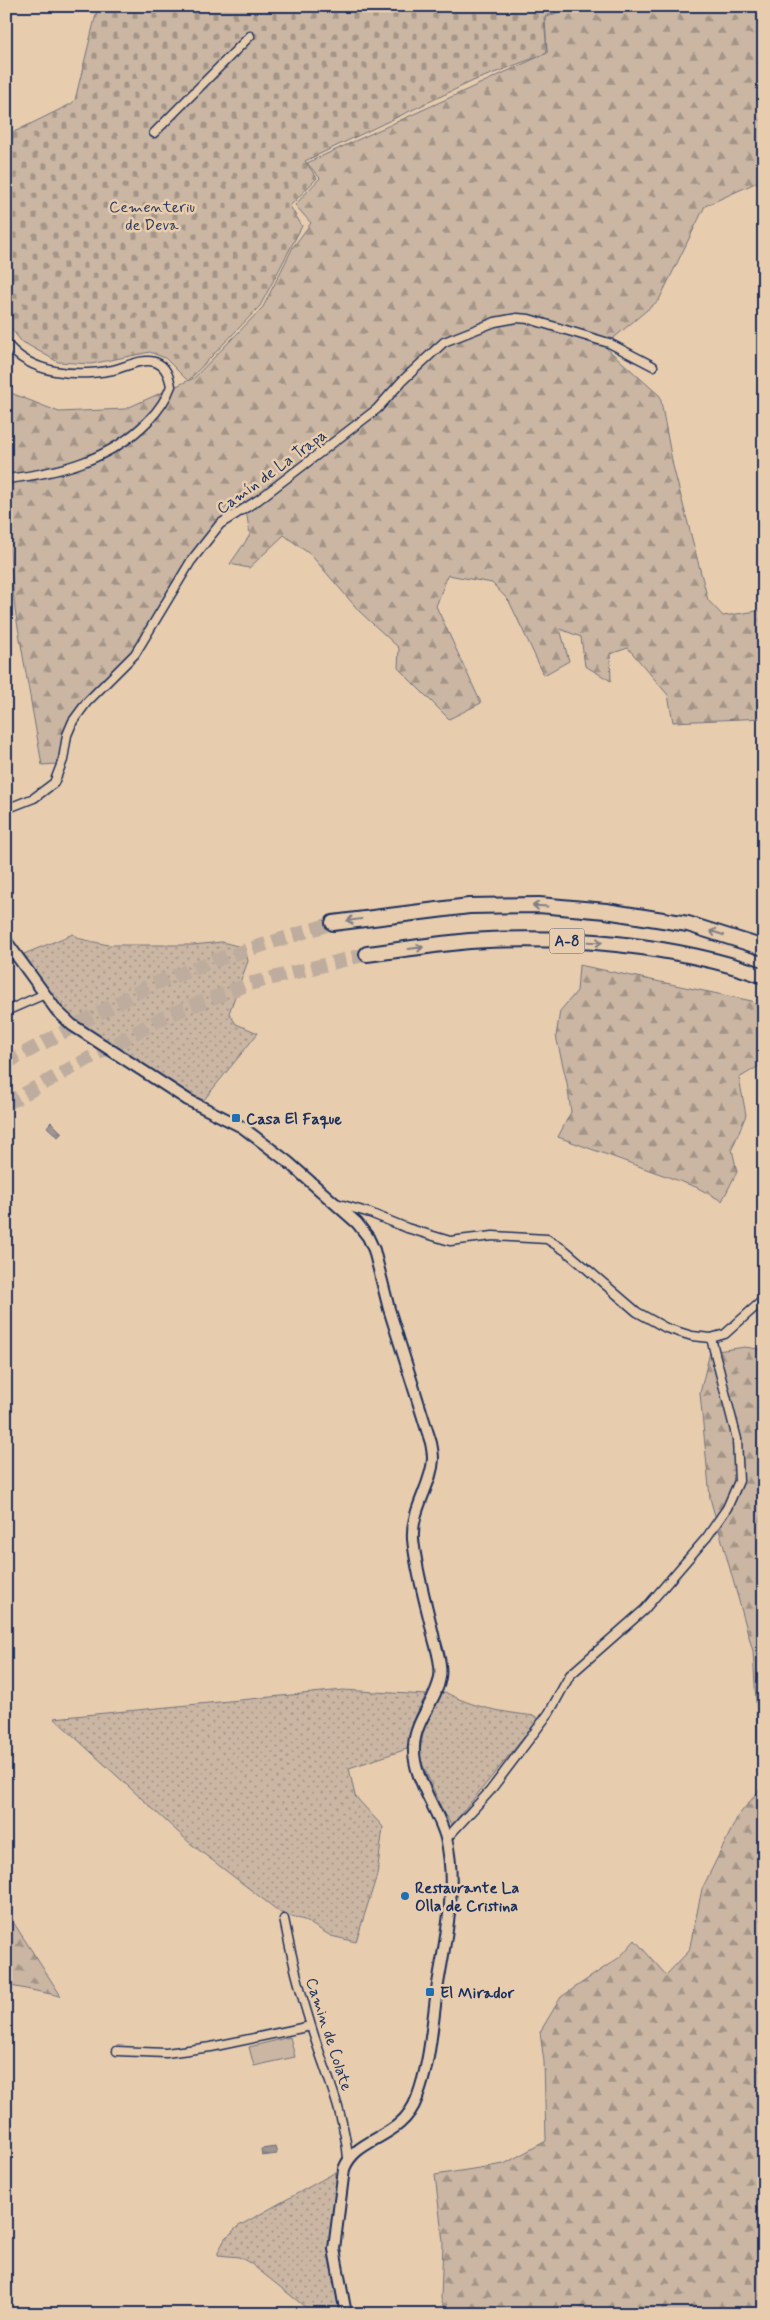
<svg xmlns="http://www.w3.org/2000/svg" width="770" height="2320" font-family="Mynerve,sans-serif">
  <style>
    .green { fill: url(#green-dots); stroke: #727280 }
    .forest { fill: url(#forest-firs); stroke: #727280 }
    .cemetery { fill: url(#cemetery-stones); stroke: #727280 }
    .pitch { fill: #cab6a2; stroke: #727280 }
    .water { fill: url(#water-waves); stroke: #6a6c7d }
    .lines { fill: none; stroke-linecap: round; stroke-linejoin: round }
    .highway-tunnel { stroke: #bead9e; stroke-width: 14; stroke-dasharray: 14 7; stroke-linecap: butt }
    .street-casing { stroke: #1b2f5e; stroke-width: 11 }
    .secondary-casing { stroke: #1b2f5e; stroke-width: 14 }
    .highway-casing { stroke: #1b2f5e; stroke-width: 18 }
    .street { stroke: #e7cdae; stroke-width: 8 }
    .secondary { stroke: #e7cdae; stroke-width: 10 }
    .highway { stroke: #e7cdae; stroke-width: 14 }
    .oneway { stroke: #817e86 }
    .poi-dot { fill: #1f6fb2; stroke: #e7cdae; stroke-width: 2 }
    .labels { text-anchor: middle; stroke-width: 5; stroke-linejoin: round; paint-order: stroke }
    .shield { fill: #e7cdae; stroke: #585e76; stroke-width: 1 }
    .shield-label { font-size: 15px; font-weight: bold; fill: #1b2f5e }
    .park-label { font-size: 16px; fill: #2c3c65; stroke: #e7cdae }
    .street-label { font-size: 16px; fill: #1b2f5e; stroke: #e7cdae }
    .poi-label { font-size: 16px; font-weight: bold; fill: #1b2f5e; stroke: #e7cdae; text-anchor: start }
  </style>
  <defs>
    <pattern id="green-dots" width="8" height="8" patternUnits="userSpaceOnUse" patternTransform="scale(1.25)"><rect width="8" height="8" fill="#cab6a2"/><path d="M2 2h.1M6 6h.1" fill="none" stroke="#a39487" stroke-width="1.8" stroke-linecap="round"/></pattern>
    <pattern id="forest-firs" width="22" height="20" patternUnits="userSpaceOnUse" patternTransform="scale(1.25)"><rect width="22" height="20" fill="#cab6a2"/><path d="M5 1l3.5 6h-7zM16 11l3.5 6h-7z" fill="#a39487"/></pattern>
    <pattern id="cemetery-stones" width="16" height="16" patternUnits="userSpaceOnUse" patternTransform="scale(1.25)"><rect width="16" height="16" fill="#cab6a2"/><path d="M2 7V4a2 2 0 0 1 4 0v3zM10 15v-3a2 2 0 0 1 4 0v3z" fill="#a39487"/></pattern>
    <pattern id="water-waves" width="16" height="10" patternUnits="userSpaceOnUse" patternTransform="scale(1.25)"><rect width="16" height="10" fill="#9f9592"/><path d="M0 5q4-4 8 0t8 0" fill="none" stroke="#817a7a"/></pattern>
  </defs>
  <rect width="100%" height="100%" fill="#e7cdae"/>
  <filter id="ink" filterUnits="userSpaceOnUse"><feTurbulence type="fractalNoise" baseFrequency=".02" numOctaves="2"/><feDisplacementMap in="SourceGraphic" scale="10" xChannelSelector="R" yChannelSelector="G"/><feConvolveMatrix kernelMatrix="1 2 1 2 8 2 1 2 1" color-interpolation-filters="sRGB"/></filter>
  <g filter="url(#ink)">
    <path class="green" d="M73,934l8,5 27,6h85l29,-3 23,6 3,13 -19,52 7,11 22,9 -55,68 -89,-53 -39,-27 -31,-35 -20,-32z
      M343,1690l83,5 -10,20 -9,34 -58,19 6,28 28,31 -6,48 -21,67 -25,-6 -27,-16 -23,-7 -90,-69 -137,-126z
      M445,1692c29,16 57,20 90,24l4,3 -87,106 -7,-9 -26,-60 6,-33 15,-29z
      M336,2172v34l-5,23 -2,32 11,38 2,15h-28l-64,-51 -11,-6 -21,-2v-3l7,-13 12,-12z"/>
    <path class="forest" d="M572,6h192v173l-59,27 -46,94 -55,46 56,50 13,70 35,134 15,16 41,-6v108l-91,4 -5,-27 -40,-47 -18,6 1,27 -26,-15 -4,-29 -21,-8 9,32 -25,14 -35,-74 -17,-18 -44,-8 -12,31 45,97 -32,16 -51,-51 1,-20 -39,-36 -49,-57 -27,-20 -35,33 -19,-4 20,-29 -4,-25 -28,13 -81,124 -53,54 -28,63 -14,1 -27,-155 -9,-97v-122l53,21 66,-3 69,-31 69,-71 30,-60 18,-24 -16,-18 25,-27 -13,-15 240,-110 -2,-35z
      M579,965l173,36 12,12v50l-25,15 7,37 -14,34 5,23 -15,29 -26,-14 -138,-50 13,-25 -4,-29 -11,-47 4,-25 17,-20z
      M745,1347l19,3v964h-316l-7,-15 2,-57 -8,-67 69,-11 42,-23 -2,-79 -4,-30 21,-35 59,-40 15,-17 31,35 23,-24 13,-62 36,-73 23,-28 -8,-137 -43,-153 -10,-105 10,-41z
      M6,1911l55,85 -55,-11z"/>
    <path class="cemetery" d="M98,6h471l-25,11 3,36 -74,28 -168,80 12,17 -27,28 12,20 -42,80 -72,75 -23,-23 -15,-6 -59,12 -33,-2 -37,-21 -15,-19v-186l65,-32 4,-4z"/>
    <path class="pitch" d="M290,2037l5,20 -41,9 -5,-19z"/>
    <path class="water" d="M51,1122l11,11 -4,4 -11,-10z
      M275,2147l2,7 -15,2 -1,-7z"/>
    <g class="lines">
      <path class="highway-tunnel" d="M6,1063l145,-78 71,-27 111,-35
        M6,1104l162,-89 81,-31 118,-30"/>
      <defs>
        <path id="street" d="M154,133l96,-97
          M6,343c25,32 71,34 107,27 13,-3 28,-12 42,-8 11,4 14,14 16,24 -5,14 -13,25 -23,35 -38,39 -89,52 -142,58
          M6,809l28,-11 20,-15 9,-23 4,-25 6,-14 14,-19 48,-48 56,-93 29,-37 38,-24 119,-91 26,-29 41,-38 51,-20 22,-4 12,1 80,24 44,23
          M6,1011l39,-17
          M336,1203l34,10 37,15 43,13 43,-5 54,3 19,12 71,61 29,16 26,8 19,2 14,-4 39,-35
          M446,1839l44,-48 59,-78 21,-38 74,-65 63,-73 20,-29 12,-27 -2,-42 -26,-101
          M284,1919c7,36 16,72 27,107 13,44 33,85 37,132
          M117,2051l49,2 45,-6 100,-21"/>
        <path id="secondary" d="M6,941l51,70 15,14 116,75 54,27 46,35 69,61 11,14 6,13 15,59 42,134c1,5 2,11 2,16 -1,26 -22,50 -20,80 3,33 14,67 21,100 3,11 8,26 6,38 -3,23 -25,43 -26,69 -2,32 24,62 32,92 12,51 -1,102 -9,152 -5,36 -7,74 -20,108 -16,43 -60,37 -73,71l-10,80 12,65"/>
        <path id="highway" d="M333,923l136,-17 70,-1 67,6 82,13 76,24
          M367,954c34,-4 69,-10 103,-13 94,-6 205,3 294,35"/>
      </defs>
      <use href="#street" class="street-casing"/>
      <use href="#secondary" class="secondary-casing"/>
      <use href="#highway" class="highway-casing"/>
      <use href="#street" class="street"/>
      <use href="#secondary" class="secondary"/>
      <use href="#highway" class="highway"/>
    </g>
    <defs><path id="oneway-shaft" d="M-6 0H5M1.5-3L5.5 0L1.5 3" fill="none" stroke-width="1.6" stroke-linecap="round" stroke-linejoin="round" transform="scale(1.25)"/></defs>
    <g class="oneway">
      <use href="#oneway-shaft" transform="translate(540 906) rotate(-177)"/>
      <use href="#oneway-shaft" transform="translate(354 920) rotate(172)"/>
      <use href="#oneway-shaft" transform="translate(717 933) rotate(-162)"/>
      <use href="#oneway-shaft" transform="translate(595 942) rotate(2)"/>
      <use href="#oneway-shaft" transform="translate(416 948) rotate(-7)"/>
    </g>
  </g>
  <g class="poi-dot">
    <rect x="231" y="1113" width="10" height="10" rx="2.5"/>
    <circle cx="405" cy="1896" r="5"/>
    <rect x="425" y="1987" width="10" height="10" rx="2.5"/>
  </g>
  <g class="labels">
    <rect class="shield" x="549.5" y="928.5" width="35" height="25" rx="4"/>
    <g class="shield-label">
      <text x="567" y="946">A-8</text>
    </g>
    <g class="park-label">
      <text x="152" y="212">Cementeriu<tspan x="152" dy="18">de Deva</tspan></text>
    </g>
    <g class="street-label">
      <text transform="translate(271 471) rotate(-36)" y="6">Camín de La Trapa</text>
      <text transform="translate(330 2034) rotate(72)" y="6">Camin de Colate</text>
    </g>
    <g class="poi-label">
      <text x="246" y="1124">Casa El Faque</text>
      <text x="415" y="1893">Restaurante La<tspan x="415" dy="18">Olla de Cristina</tspan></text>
      <text x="440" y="1998">El Mirador</text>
    </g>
  </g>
  <rect width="770" height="2320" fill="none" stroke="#e7cdae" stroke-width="25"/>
  <rect x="12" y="12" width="745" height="2295" fill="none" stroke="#1b2f5e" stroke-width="2" filter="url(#ink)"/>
</svg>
